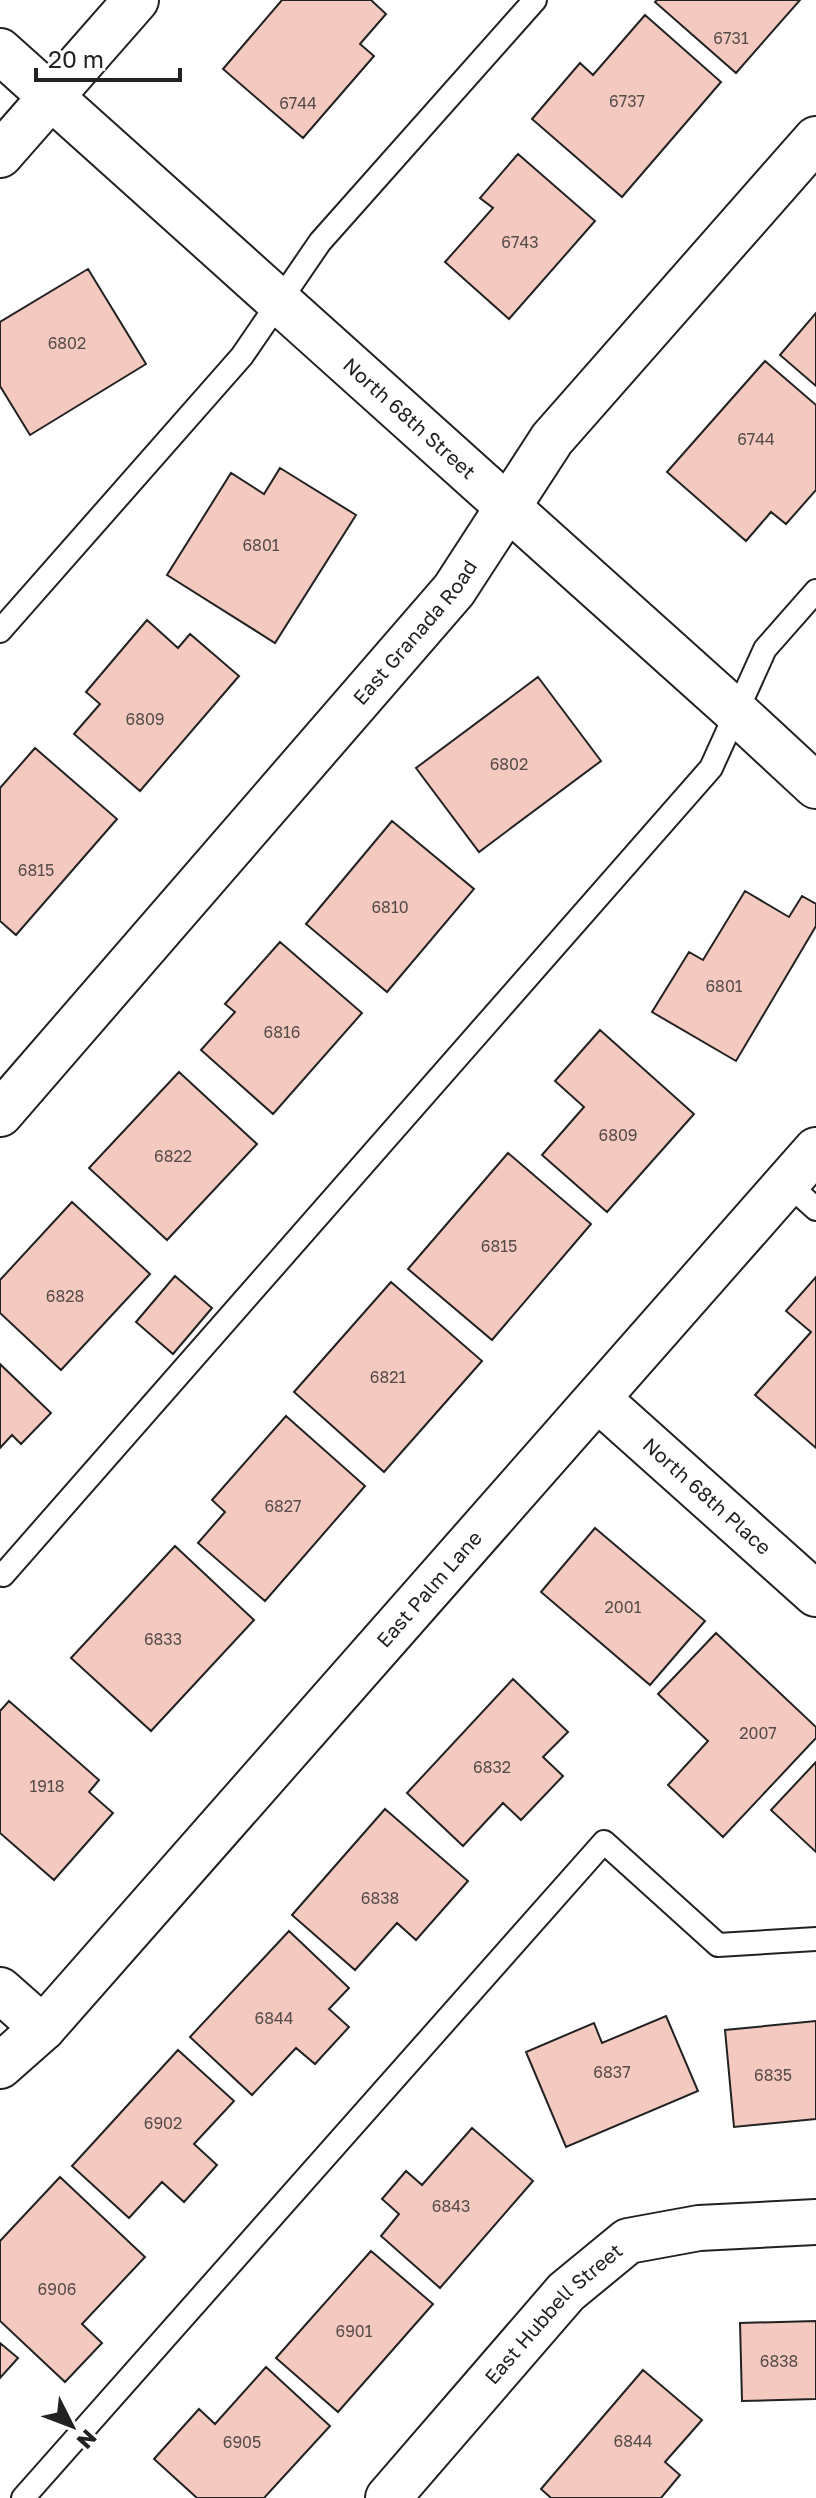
<svg xmlns="http://www.w3.org/2000/svg" width="816" height="2498" font-family="'Golos Text',sans-serif">
  <style>
    .building { fill: #f3c9c0; stroke: #222; stroke-width: 2 }
    .lines { fill: none; stroke-linecap: round; stroke-linejoin: round }
    .lane-casing { stroke: #222; stroke-width: 26 }
    .street-casing { stroke: #222; stroke-width: 48 }
    .secondary-casing { stroke: #222; stroke-width: 48 }
    .lane { stroke: #fff; stroke-width: 22 }
    .street { stroke: #fff; stroke-width: 44 }
    .secondary { stroke: #fff; stroke-width: 44 }
    .labels { text-anchor: middle; stroke-width: 6; stroke-linejoin: round; paint-order: stroke }
    .number-label { font-size: 16px; fill: #564c4a }
    .street-label { font-size: 20px; fill: #222; stroke: #fff }
  </style>
  <rect width="100%" height="100%" fill="#fff"/>
  <path class="building" d="M282,0h89l15,14 -26,30 14,12 -71,82 -80,-69z
    M657,0h143l-64,73 -81,-71z
    M645,15l76,67 -99,115 -90,-78 48,-56 13,12z
    M518,154l77,67 -86,98 -64,-57 48,-54 -13,-10z
    M88,269l58,95 -116,71 -30,-49v-64z
    M816,313v73l-36,-31z
    M765,361l51,44v85l-30,34 -15,-12 -25,29 -79,-69z
    M280,468l76,47 -81,128 -108,-68 64,-102 33,21z
    M147,620l31,28 12,-14 49,42 -99,115 -66,-57 26,-30 -14,-12z
    M538,677l63,84 -122,91 -63,-84z
    M35,748l82,71 -101,116 -16,-14v-133z
    M392,821l82,68 -87,103 -81,-68z
    M745,891l44,26 13,-21 14,8v22l-80,135 -84,-49 37,-60 14,8z
    M280,942l82,71 -89,101 -72,-64 34,-38 -10,-8z
    M600,1030l94,84 -87,98 -65,-57 42,-48 -29,-26z
    M179,1072l78,72 -90,96 -78,-72z
    M508,1153l83,71 -99,116 -84,-71z
    M72,1202l78,72 -89,96 -61,-57v-33z
    M175,1276l37,32 -39,46 -37,-32z
    M816,1277v171l-61,-53 56,-63 -25,-21z
    M391,1282l91,79 -98,111 -90,-80z
    M0,1364l51,49 -30,31 -9,-9 -12,13z
    M286,1416l79,70 -100,115 -67,-58 27,-31 -13,-12z
    M595,1528l110,93 -55,64 -109,-93z
    M175,1546l79,74 -103,111 -80,-73z
    M716,1633l100,94v11l-93,99 -55,-52 40,-44 -50,-47z
    M513,1679l55,53 -25,25 20,19 -42,44 -18,-17 -40,43 -56,-53z
    M9,1701l90,79 -10,12 24,21 -59,67 -54,-47v-122z
    M816,1762v90l-45,-42z
    M385,1809l83,72 -52,59 -19,-17 -42,47 -63,-55z
    M289,1931l60,57 -20,21 20,18 -34,37 -19,-16 -44,47 -62,-58z
    M666,2016l32,75 -132,56 -40,-95 68,-29 8,20z
    M816,2021v98l-82,8 -9,-97z
    M178,2050l56,51 -40,43 23,21 -33,37 -22,-20 -33,36 -57,-52z
    M472,2128l61,53 -93,107 -59,-52 18,-22 -17,-15 24,-28 16,14z
    M60,2177l85,80 -63,67 20,19 -37,39 -65,-61v-80z
    M371,2251l62,53 -95,108 -62,-54z
    M816,2321v78l-74,2 -2,-78z
    M0,2343l18,15 -18,20z
    M266,2367l64,59 -66,72h-67l-43,-39 45,-50 16,15z
    M643,2370l59,50 -37,42 15,13 -19,23h-110l-10,-9z"/>
  <g class="lines">
    <defs>
      <path id="lane" d="M0,631l242,-275 78,-114 215,-242
        M787,1183l29,26
        M0,1573l3,2 708,-807 54,-119 51,-58
        M23,2498l581,-656 114,103 98,-6"/>
      <g id="street">
        <path d="M0,155l136,-155"/>
        <path id="s1" d="M0,1114l454,-524 98,-151 264,-300"/>
        <path id="s2" d="M598,1399l218,195"/>
        <path d="M0,1990l43,38"/>
        <path id="s3" d="M0,2066l43,-38 773,-878"/>
        <path id="s4" d="M388,2498l178,-206 62,-51 71,-13 117,-6"/>
      </g>
      <g id="secondary">
        <path id="s5" d="M0,51l735,660 81,75"/>
      </g>
    </defs>
    <use href="#lane" class="lane-casing"/>
    <use href="#street" class="street-casing"/>
    <use href="#secondary" class="secondary-casing"/>
    <use href="#lane" class="lane"/>
    <use href="#street" class="street"/>
    <use href="#secondary" class="secondary"/>
  </g>
  <g class="labels">
    <g class="number-label">
      <text x="731" y="44">6731</text>
      <text x="627" y="107">6737</text>
      <text x="298" y="109">6744</text>
      <text x="520" y="248">6743</text>
      <text x="67" y="349">6802</text>
      <text x="756" y="445">6744</text>
      <text x="261" y="551">6801</text>
      <text x="145" y="725">6809</text>
      <text x="509" y="770">6802</text>
      <text x="36" y="876">6815</text>
      <text x="390" y="913">6810</text>
      <text x="724" y="992">6801</text>
      <text x="282" y="1038">6816</text>
      <text x="618" y="1141">6809</text>
      <text x="173" y="1162">6822</text>
      <text x="499" y="1252">6815</text>
      <text x="65" y="1302">6828</text>
      <text x="388" y="1383">6821</text>
      <text x="283" y="1512">6827</text>
      <text x="623" y="1613">2001</text>
      <text x="163" y="1645">6833</text>
      <text x="758" y="1739">2007</text>
      <text x="492" y="1773">6832</text>
      <text x="47" y="1792">1918</text>
      <text x="380" y="1904">6838</text>
      <text x="274" y="2024">6844</text>
      <text x="612" y="2078">6837</text>
      <text x="773" y="2081">6835</text>
      <text x="163" y="2129">6902</text>
      <text x="451" y="2212">6843</text>
      <text x="57" y="2295">6906</text>
      <text x="354" y="2337">6901</text>
      <text x="779" y="2367">6838</text>
      <text x="633" y="2447">6844</text>
      <text x="242" y="2448">6905</text>
    </g>
    <g class="street-label">
      <text dy="7" stroke="none"><textPath href="#s5" startOffset="550">North 68th Street</textPath></text>
      <text dy="7" stroke="none"><textPath href="#s1" startOffset="636">East Granada Road</textPath></text>
      <text dy="7" stroke="none"><textPath href="#s2" startOffset="146">North 68th Place</textPath></text>
      <text dy="7" stroke="none"><textPath href="#s3" startOffset="642">East Palm Lane</textPath></text>
      <text dy="7" stroke="none"><textPath href="#s4" startOffset="248">East Hubbell Street</textPath></text>
    </g>
  </g>
  <g transform="translate(72 2426) rotate(132)" stroke="#ffffff" stroke-width="6" paint-order="stroke">
  <path d="M0-6L14 30L0 20L-14 30Z" fill="#222222"/>
  <text y="-12" font-size="22" font-weight="bold" text-anchor="middle" fill="#222222">N</text>
  </g>
  <path d="M36 68v12h144v-12" fill="none" stroke="#222222" stroke-width="4"/>
  <text x="48" y="68" font-size="24" fill="#222222" stroke="#ffffff" stroke-width="6" paint-order="stroke">20 m</text>
</svg>
